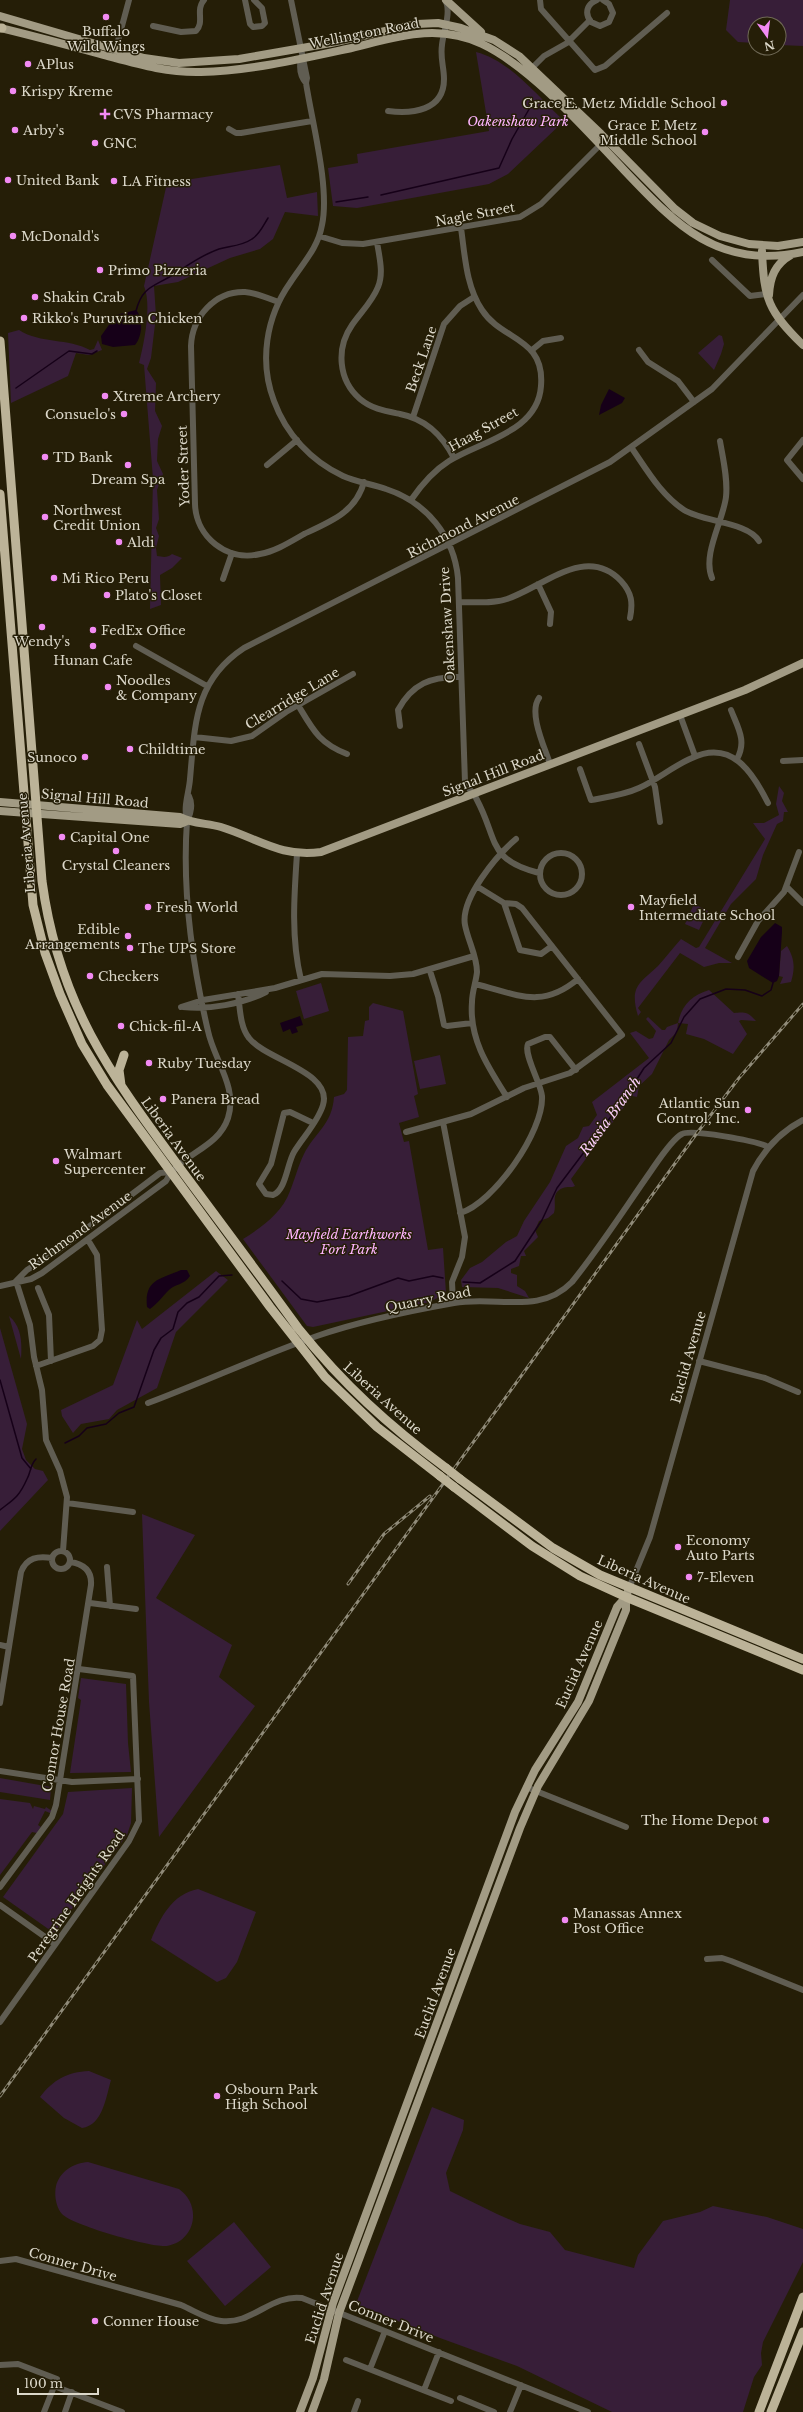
<svg xmlns="http://www.w3.org/2000/svg" width="803" height="2412" font-family="'Libre Baskerville',serif">
  <style>
    .green { fill: #371e38 }
    .water { fill: #160018 }
    .lines { fill: none; stroke-linecap: round; stroke-linejoin: round }
    .stream { stroke: #160018; stroke-width: 1.5 }
    .minor { stroke: #605d52; stroke-width: 6 }
    .major { stroke: #a29b84; stroke-width: 8 }
    .highway { stroke: #bcb398; stroke-width: 9 }
    .rail-casing { stroke: #908b79; stroke-width: 3 }
    .rail { stroke: #251e07; stroke-width: 1.5; stroke-dasharray: 4.5; stroke-linecap: butt }
    .highway-bridge { stroke: #bcb398; stroke-width: 9 }
    .poi-dot { fill: #f28af3; stroke: #251e07; stroke-width: 1.5 }
    .labels { text-anchor: middle; stroke-width: 3; stroke-linejoin: round; paint-order: stroke }
    .poi-label { font-size: 13px; fill: #dcd8ca; stroke: #251e07; text-anchor: start }
    .street-label { font-size: 13px; fill: #dcd8ca; stroke: #251e07 }
    .park-label { font-size: 13px; font-style: italic; fill: #ffb5ff; stroke: #251e07 }
    .water-label { font-size: 14px; font-style: italic; fill: #fccffb; stroke: #251e07 }
  </style>
  <rect width="100%" height="100%" fill="#251e07"/>
  <path class="green" d="M730,0h73v46l-24,-1v-21h-24v19l-17,-1 -12,-12z
    M476,52c35,9 62,45 88,69l-56,53 -19,10 -132,24 -24,-2 -5,-38 30,-5 -1,-9 132,-23z
    M280,165l7,33 30,-6 1,24 -33,-4 -12,27 -13,10 -30,9 -52,24 -24,4 2,30 -5,42 -4,11 9,14 -1,28 7,15 -4,13 -1,22 6,13 -6,16 2,29 -3,9 3,8 -3,12 1,8c6,1 10,2 15,-2l10,4 -10,10 -12,7 1,30 -11,4 3,-130 -9,-114 -5,-2c5,-20 13,-58 5,-77l23,-103z
    M19,330c22,14 49,8 71,20l4,-1 4,-9 4,10 -13,5 -13,-2 -8,23 -57,27 -3,-70z
    M719,335l3,1 2,8 -3,10 -7,16 -16,-17z
    M779,786l5,7 -2,8 6,11h-4l-1,9 -6,3 -14,31 -7,24 -25,25 -26,44 27,15h-13l-15,4 -24,-14 -42,55 3,4 -3,4c-9,-30 2,-33 20,-50 8,-9 15,-18 23,-27l15,9 3,-1 66,-108 -12,-16h11l15,-8 -3,-11z
    M694,904l14,7 -9,19 -14,-6z
    M787,946c8,13 8,23 4,36l-11,2 3,-7 -4,-1 2,-25z
    M321,983l8,28 -25,8 -8,-28z
    M709,990l25,23c11,-1 14,-1 22,8l-15,-1 -2,1 8,13 -14,20 -29,-15 -18,-5 2,-10 -10,-1 -1,9 -8,8 -17,34 -13,12 -2,11 -5,-1 -61,83 4,7c-3,2 -8,0 -12,2 -13,5 -6,15 -9,25l-6,5 -9,3 -4,9 3,7 -14,14 2,5h-5l-2,10 -8,3v4l6,2v11l8,5 4,7 -31,-10 -36,-1 -1,-7 9,-12 12,-6 24,-20 11,-6 7,-15 26,-39 16,-36 12,-8 5,-11 6,-1 8,-11 -5,-13 57,-44 -19,-25 6,-2 13,8 4,-1 3,-7 -10,-12 2,-2 14,13h3l2,-3 11,-4c3,-17 14,-28 31,-33z
    M373,1003l30,8 15,83 -4,2 5,21 -20,6 5,19 5,-1 19,109 15,-2 3,45 -16,9 -117,25 -6,-1 -64,-87c19,-12 39,-26 47,-48 5,-12 8,-25 14,-37 11,-22 28,-29 30,-57l10,-3 3,-4 1,-53 15,-1 2,-15 4,-1v-13z
    M440,1055l6,29 -26,5 -6,-28z
    M216,1271l12,9 -52,52 -19,56 -40,22 -8,9 -28,5 -8,9 -11,-17 -1,-6 52,-25 24,-65 5,9z
    M9,1316c13,11 13,27 12,43z
    M0,1328l27,96 -5,25 4,11 9,9 8,2 5,9 -48,51z
    M142,1514l53,21 -39,63 76,47 -13,32 36,29 -96,131 -10,-135z
    M81,1678l45,6 2,59 3,29 -61,1 11,-73 -3,-2z
    M0,1778l51,9 -1,13 -50,-8z
    M132,1788l-1,35 -4,12 -73,98 -51,-36 60,-83 5,-22z
    M0,1799l30,4 3,6 1,-3 11,3 1,-2 6,4 -2,2 -5,-2 -7,14 3,2 -4,6 -5,-1 -32,43z
    M198,1889l58,23 -19,50 -11,16 -9,4 -66,-42c9,-22 21,-46 47,-51z
    M89,2071l22,9c-5,17 -8,45 -29,48l-18,-10 -24,-21c13,-17 27,-25 49,-26z
    M432,2107l32,13 -1,10 -17,43 4,18 47,23 23,10 30,8 15,18 69,18 4,-13 25,-34 37,-9 13,-6 54,11 36,12v33l-40,80 -2,11 1,12 -8,12 -11,35h-131l-95,-46 -77,-28 -84,-34z
    M88,2162l91,27c23,16 17,52 -12,57 -15,2 -95,-21 -105,-32 -6,-7 -8,-19 -6,-28 4,-15 18,-23 32,-24z
    M234,2222l37,45 -46,39 -38,-45z"/>
  <path class="water" d="M136,310c8,9 6,27 -1,35l-22,2 -11,-3 -1,-8 15,-21z
    M609,389l16,9 -3,5 -23,12 2,-10z
    M775,923l7,4v5l-3,44 -2,5 -4,2 -24,-15 -2,-7 14,-24z
    M300,1016l3,9 -7,2 2,5 -6,2 -2,-5 -7,3 -3,-9z
    M181,1270h6l3,6c-6,9 -15,8 -21,14 -7,7 -11,13 -19,19l-3,-2c-3,-28 14,-28 34,-37z"/>
  <g class="lines">
    <path class="stream" d="M381,195l118,-27 13,-29 20,-35
      M336,202l32,-5
      M136,311c6,-24 17,-24 35,-35 16,-10 30,-21 48,-27 11,-3 23,-3 33,-10 8,-5 11,-13 16,-21
      M16,388l53,-37 23,3 5,-3
      M282,1281l19,18 16,3 32,-6 49,-18 11,3 24,-5 10,2
      M463,1282l17,1 35,-22 27,-41 15,-32 68,-90 19,-30 27,-25 13,-26 16,-18 26,-10 19,1 17,6 9,-6 2,-7
      M0,1380l22,78 9,11
      M65,1443l14,-7 8,-8 19,-4 13,-11 15,-6 20,-57 7,-12 12,-9 5,-17 9,-9 12,-6 20,-21 13,-1
      M0,1510c14,-11 19,-13 27,-31 4,-7 3,-14 9,-20"/>
    <path class="minor" d="M245,0l5,24 3,3 9,-1 3,-3 -3,-15 -8,-8
      M291,0l16,78 -1,5c6,39 24,105 16,142 -4,23 -19,38 -32,58 -24,34 -31,79 -16,118 12,33 37,60 69,75 13,6 29,8 43,13 40,13 68,47 72,89l7,204c3,7 9,11 12,18 21,39 10,60 62,73
      M540,0l1,9 54,61 10,-4 62,-53
      M597,0c-10,4 -13,13 -6,22l9,4 9,-4 4,-9 -4,-9 -6,-4
      M153,26l28,6 15,-1c9,-9 -1,-21 8,-31
      M115,52l14,-52
      M301,59c-2,9 -1,17 5,24
      M530,70l14,-14 23,-13 23,-23
      M388,111c24,3 56,0 56,-32 0,-12 -4,-21 -2,-34 1,-12 10,-34 3,-45
      M229,129l7,4h5l71,-12
      M319,236l23,7 21,1 157,-27 21,-13 62,-62
      M377,242c2,14 7,31 1,45 -6,15 -17,25 -26,38 -16,23 -14,55 8,74 12,10 25,12 40,15 26,5 42,21 54,44
      M712,260l38,36 16,-2
      M278,302c-10,-4 -21,-9 -33,-10 -30,-1 -53,25 -54,54l4,158c1,33 32,58 65,50 16,-3 30,-12 44,-20 26,-12 52,-22 60,-52
      M532,350l11,-9 18,-3
      M639,350l9,12 30,19 16,21
      M413,417l31,-93 16,-18 14,-9
      M803,440l-16,20 16,19
      M631,447c16,23 30,48 53,63 19,12 64,12 75,31
      M267,465l30,-25
      M411,500c11,-16 22,-29 38,-39 32,-20 89,-29 92,-75 4,-49 -39,-45 -59,-76 -16,-24 -17,-54 -21,-82
      M712,578c-10,-23 11,-57 14,-81 2,-18 -3,-38 -6,-56
      M223,579l9,-26
      M538,584l13,28 -1,12
      M459,602c15,0 33,2 48,-3 36,-12 79,-55 114,-18 11,12 12,22 9,37
      M136,646l71,40
      M539,698c-11,15 6,50 11,66
      M298,705c15,25 21,38 49,49
      M731,710c7,18 16,31 6,49
      M680,715l15,41
      M400,726l-2,-16c14,-26 33,-34 63,-33
      M194,737l37,4 21,-5 34,-24 67,-38
      M639,744l16,43 5,35
      M783,761l20,-1
      M580,769l11,31c16,-3 33,-5 48,-12 18,-8 34,-22 53,-30 40,-19 61,15 76,45
      M187,821c4,-8 6,-17 2,-25
      M540 874a21 21 0 1 1 42 0a21 21 0 1 1-42 0Z
      M297,854c-3,42 -6,85 4,126
      M478,887l26,16 16,47 21,4 11,-8
      M787,887l16,16
      M738,957l20,-36 26,-29 15,-40
      M430,971l8,25 6,29 3,1 25,-3
      M475,984c42,10 66,26 103,-5
      M238,994c2,14 2,33 11,44 17,22 84,34 74,67 -5,17 -20,32 -29,47 -7,12 -8,38 -21,43l-7,-1 -7,-10 12,-20 13,-51 6,-1 23,11
      M181,1007l22,-7 72,-12 47,-14 68,2 23,-2 61,-18
      M183,1007c25,3 60,-3 83,-15
      M507,1097c-19,-30 -38,-58 -35,-95 0,-10 4,-20 5,-30 0,-16 -9,-31 -12,-47 -5,-26 32,-70 51,-86
      M443,1122l22,115 -3,20 -10,25 1,21
      M406,1132l65,-18 53,-26 46,-15 52,-38 -100,-127 -6,-4 -12,-1
      M460,1213c34,-10 84,-82 82,-117 -1,-13 -19,-42 -14,-52l17,-7h5l26,33
      M16,1281l14,44 4,32 8,33 4,50 14,31 7,26 -4,54
      M16,1281l11,-11 30,-19 103,-78 10,-1
      M0,1286l31,-7 11,-6 124,-92c13,-27 52,-32 62,-63 10,-31 -14,-58 -20,-87 -16,-68 -26,-140 -21,-210 -4,-15 2,-28 3,-42 5,-54 4,-98 54,-131l366,-186 102,-73 91,-94
      M38,1288l11,27 2,46
      M699,1361l66,17 33,14
      M36,1366l57,-20 7,-6 2,-10 -5,-75 -9,-15
      M148,1403c56,-21 112,-47 169,-67 43,-15 92,-25 137,-33 42,-8 85,13 118,-21 29,-36 53,-74 79,-111 7,-10 21,-32 31,-37 9,-5 76,7 86,13
      M67,1503l66,9
      M52 1560a9 9 0 1 1 18 0a9 9 0 1 1-18 0Z
      M107,1567l3,39
      M629,1588l21,-51 103,-366c12,-23 27,-39 50,-51
      M90,1603l46,6
      M0,1645l9,2
      M0,1703l21,-131c6,-15 17,-16 31,-14
      M0,1771l72,11 66,-3
      M526,1787l100,40
      M0,1887l52,-70 4,-12 35,-220c1,-14 -7,-21 -21,-23
      M0,1905l55,39
      M707,1959l15,-1 9,3 72,29
      M0,2022l129,-181 10,-20 -6,-145 -54,-7
      M0,2261l16,-2 165,46c14,6 25,14 40,16 31,4 50,-27 81,-23l286,114
      M346,2360l105,41
      M0,2365l18,-1 39,15 -13,33
      M370,2369l15,-38
      M54,2386l68,26
      M424,2390l15,-38
      M460,2398l34,14
      M65,2412l7,-20
      M354,2412l4,-11
      M510,2412l11,-27"/>
    <path class="major" d="M446,0l35,32
      M0,16l144,42 35,5 60,-4 92,-16 86,-19 21,-1 23,5 33,12 25,16 82,78 74,75 18,14 27,13 29,8 29,2 25,-4
      M0,28c33,8 67,17 100,26 34,9 65,19 101,18 47,-1 100,-13 146,-23 47,-11 89,-27 135,-5 49,23 103,85 141,125 53,56 95,101 180,83
      M762,251c2,48 6,60 41,94
      M769,295c1,-18 6,-31 22,-40
      M0,802l180,15c12,7 28,6 41,10 36,11 60,31 100,25l424,-162 58,-27
      M0,811l180,13 7,-3
      M300,2412l13,-34 20,-75 182,-491 20,-42 43,-68 39,-95 9,-10
      M312,2412l12,-33 15,-66 181,-485 18,-42 51,-85 37,-91v-13l3,-9"/>
    <path class="highway" d="M0,28h2
      M0,341l42,540c17,126 70,195 143,294 38,51 76,102 113,153 46,57 90,97 148,140
      M0,494l33,411 12,48 15,41 22,50 25,41 163,222 55,70 52,50 63,49
      M121,1085l-2,-15 5,-15
      M460,1479l93,69 47,27 203,84
      M454,1487l78,59 48,30 46,21 177,73
      M759,2412l44,-115
      M771,2412l32,-80"/>
    <defs>
      <path id="rail" d="M348,1584l36,-50 46,-38
        M0,2096l697,-963 42,-55 64,-74"/>
    </defs>
    <use href="#rail" class="rail-casing"/>
    <use href="#rail" class="rail"/>
    <path class="highway-bridge" d="M446,1468l14,11
      M440,1476l14,11"/>
  </g>
  <g class="poi-dot">
    <circle cx="106" cy="17" r="4"/>
    <circle cx="28" cy="64" r="4"/>
    <circle cx="13" cy="91" r="4"/>
    <circle cx="724" cy="103" r="4"/>
    <path d="M103 108h4v4h4v4h-4v4h-4v-4h-4v-4h4z"/>
    <circle cx="15" cy="130" r="4"/>
    <circle cx="705" cy="132" r="4"/>
    <circle cx="95" cy="143" r="4"/>
    <circle cx="8" cy="180" r="4"/>
    <circle cx="114" cy="181" r="4"/>
    <circle cx="13" cy="236" r="4"/>
    <circle cx="100" cy="270" r="4"/>
    <circle cx="35" cy="297" r="4"/>
    <circle cx="24" cy="318" r="4"/>
    <circle cx="105" cy="396" r="4"/>
    <circle cx="124" cy="414" r="4"/>
    <circle cx="45" cy="457" r="4"/>
    <circle cx="128" cy="465" r="4"/>
    <circle cx="45" cy="517" r="4"/>
    <circle cx="119" cy="542" r="4"/>
    <circle cx="54" cy="578" r="4"/>
    <circle cx="107" cy="595" r="4"/>
    <circle cx="42" cy="627" r="4"/>
    <circle cx="93" cy="630" r="4"/>
    <circle cx="93" cy="646" r="4"/>
    <circle cx="108" cy="687" r="4"/>
    <circle cx="130" cy="749" r="4"/>
    <circle cx="85" cy="757" r="4"/>
    <circle cx="62" cy="837" r="4"/>
    <circle cx="116" cy="851" r="4"/>
    <circle cx="148" cy="907" r="4"/>
    <circle cx="631" cy="907" r="4"/>
    <circle cx="128" cy="936" r="4"/>
    <circle cx="130" cy="948" r="4"/>
    <circle cx="90" cy="976" r="4"/>
    <circle cx="121" cy="1026" r="4"/>
    <circle cx="149" cy="1063" r="4"/>
    <circle cx="163" cy="1099" r="4"/>
    <circle cx="748" cy="1110" r="4"/>
    <circle cx="56" cy="1161" r="4"/>
    <circle cx="678" cy="1547" r="4"/>
    <circle cx="689" cy="1577" r="4"/>
    <circle cx="766" cy="1820" r="4"/>
    <circle cx="565" cy="1920" r="4"/>
    <circle cx="217" cy="2096" r="4"/>
    <circle cx="95" cy="2321" r="4"/>
  </g>
  <g class="labels">
    <g class="poi-label">
      <text x="106" y="36" text-anchor="middle">Buffalo<tspan x="106" dy="15">Wild Wings</tspan></text>
      <text x="36" y="69">APlus</text>
      <text x="21" y="96">Krispy Kreme</text>
      <text x="716" y="108" text-anchor="end">Grace E. Metz Middle School</text>
      <text x="113" y="119">CVS Pharmacy</text>
      <text x="697" y="130" text-anchor="end">Grace E Metz<tspan x="697" dy="15">Middle School</tspan></text>
      <text x="23" y="135">Arby's</text>
      <text x="103" y="148">GNC</text>
      <text x="16" y="185">United Bank</text>
      <text x="122" y="186">LA Fitness</text>
      <text x="21" y="241">McDonald's</text>
      <text x="108" y="275">Primo Pizzeria</text>
      <text x="43" y="302">Shakin Crab</text>
      <text x="32" y="323">Rikko's Puruvian Chicken</text>
      <text x="113" y="401">Xtreme Archery</text>
      <text x="116" y="419" text-anchor="end">Consuelo's</text>
      <text x="53" y="462">TD Bank</text>
      <text x="128" y="484" text-anchor="middle">Dream Spa</text>
      <text x="53" y="515">Northwest<tspan x="53" dy="15">Credit Union</tspan></text>
      <text x="127" y="547">Aldi</text>
      <text x="62" y="583">Mi Rico Peru</text>
      <text x="115" y="600">Plato's Closet</text>
      <text x="101" y="635">FedEx Office</text>
      <text x="42" y="646" text-anchor="middle">Wendy's</text>
      <text x="93" y="665" text-anchor="middle">Hunan Cafe</text>
      <text x="116" y="685">Noodles<tspan x="116" dy="15">&amp; Company</tspan></text>
      <text x="138" y="754">Childtime</text>
      <text x="77" y="762" text-anchor="end">Sunoco</text>
      <text x="70" y="842">Capital One</text>
      <text x="116" y="870" text-anchor="middle">Crystal Cleaners</text>
      <text x="639" y="905">Mayfield<tspan x="639" dy="15">Intermediate School</tspan></text>
      <text x="156" y="912">Fresh World</text>
      <text x="120" y="934" text-anchor="end">Edible<tspan x="120" dy="15">Arrangements</tspan></text>
      <text x="138" y="953">The UPS Store</text>
      <text x="98" y="981">Checkers</text>
      <text x="129" y="1031">Chick-fil-A</text>
      <text x="157" y="1068">Ruby Tuesday</text>
      <text x="171" y="1104">Panera Bread</text>
      <text x="740" y="1108" text-anchor="end">Atlantic Sun<tspan x="740" dy="15">Control, Inc.</tspan></text>
      <text x="64" y="1159">Walmart<tspan x="64" dy="15">Supercenter</tspan></text>
      <text x="686" y="1545">Economy<tspan x="686" dy="15">Auto Parts</tspan></text>
      <text x="697" y="1582">7-Eleven</text>
      <text x="758" y="1825" text-anchor="end">The Home Depot</text>
      <text x="573" y="1918">Manassas Annex<tspan x="573" dy="15">Post Office</tspan></text>
      <text x="225" y="2094">Osbourn Park<tspan x="225" dy="15">High School</tspan></text>
      <text x="103" y="2326">Conner House</text>
    </g>
    <g class="street-label">
      <text transform="translate(364 33) rotate(-11)" y="5">Wellington Road</text>
      <text transform="translate(475 214) rotate(-11)" y="5">Nagle Street</text>
      <text transform="translate(421 359) rotate(-71)" y="5">Beck Lane</text>
      <text transform="translate(483 429) rotate(-29)" y="5">Haag Street</text>
      <text transform="translate(183 466) rotate(-92)" y="5">Yoder Street</text>
      <text transform="translate(463 526) rotate(-27)" y="5">Richmond Avenue</text>
      <text transform="translate(447 625) rotate(-93)" y="5">Oakenshaw Drive</text>
      <text transform="translate(292 698) rotate(-31)" y="5">Clearridge Lane</text>
      <text transform="translate(493 773) rotate(-21)" y="5">Signal Hill Road</text>
      <text transform="translate(95 798) rotate(5)" y="5">Signal Hill Road</text>
      <text transform="translate(26 843) rotate(-95)" y="5">Liberia Avenue</text>
      <text transform="translate(174 1139) rotate(54)" y="5">Liberia Avenue</text>
      <text transform="translate(80 1230) rotate(-36)" y="5">Richmond Avenue</text>
      <text transform="translate(428 1299) rotate(-11)" y="5">Quarry Road</text>
      <text transform="translate(688 1357) rotate(-74)" y="5">Euclid Avenue</text>
      <text transform="translate(383 1398) rotate(42)" y="5">Liberia Avenue</text>
      <text transform="translate(644 1579) rotate(24)" y="5">Liberia Avenue</text>
      <text transform="translate(579 1664) rotate(-66)" y="5">Euclid Avenue</text>
      <text transform="translate(58 1725) rotate(-80)" y="5">Connor House Road</text>
      <text transform="translate(76 1896) rotate(-55)" y="5">Peregrine Heights Road</text>
      <text transform="translate(435 1993) rotate(-70)" y="5">Euclid Avenue</text>
      <text transform="translate(73 2264) rotate(16)" y="5">Conner Drive</text>
      <text transform="translate(324 2298) rotate(-72)" y="5">Euclid Avenue</text>
      <text transform="translate(391 2321) rotate(22)" y="5">Conner Drive</text>
    </g>
    <g class="park-label">
      <text x="518" y="126">Oakenshaw Park</text>
      <text x="349" y="1239">Mayfield Earthworks<tspan x="349" dy="15">Fort Park</tspan></text>
    </g>
    <g class="water-label">
      <text transform="translate(610 1116) rotate(-54)" y="5">Russia Branch</text>
    </g>
  </g>
  <g transform="translate(767 36) rotate(166)"><circle r="19" fill="#251e07" stroke="#6e6855"/>
  <path d="M0-3L7 15L0 10L-7 15Z" fill="#f28af3"/>
  <text y="-6" font-size="11" font-weight="bold" text-anchor="middle" fill="#dcd8ca">N</text>
  </g>
  <path d="M18 2388v6h80v-6" fill="none" stroke="#dcd8ca" stroke-width="2"/>
  <text x="24" y="2388" font-size="12" fill="#dcd8ca" stroke="#251e07" stroke-width="3" paint-order="stroke">100 m</text>
</svg>
